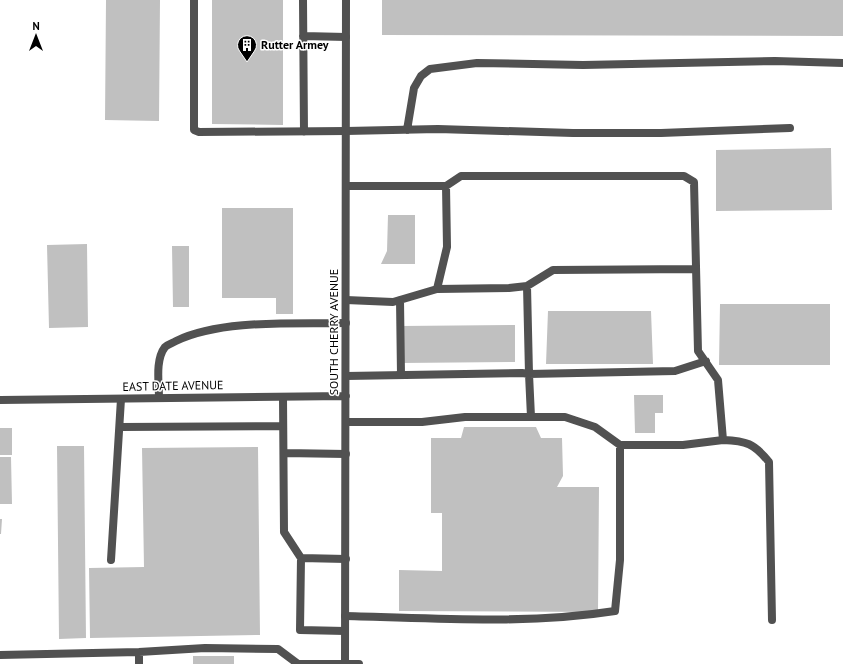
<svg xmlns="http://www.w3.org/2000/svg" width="843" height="664" font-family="'PT Sans',sans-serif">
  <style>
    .building { fill: #c0c0c0 }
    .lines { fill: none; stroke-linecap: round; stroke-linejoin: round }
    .service { stroke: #515151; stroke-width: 8 }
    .minor { stroke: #515151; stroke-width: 8 }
    .labels { text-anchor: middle; stroke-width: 3; stroke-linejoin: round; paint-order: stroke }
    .poi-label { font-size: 12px; font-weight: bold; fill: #000; stroke: #fff; text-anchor: start }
    .street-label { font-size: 12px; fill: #000; stroke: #fff }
  </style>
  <rect width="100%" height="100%" fill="#fff"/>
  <path class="building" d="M106,0h54l-1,121 -54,-1z
    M212,0h71v125l-71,-1z
    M382,0h461v36l-461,-1z
    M831,148l1,62 -116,1v-61z
    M222,208h71v106h-17v-16h-54z
    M388,215h27v49h-34l6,-13z
    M87,244l1,83 -39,1 -2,-83z
    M172,246h17v61h-16z
    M720,304h110v61h-111z
    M548,311h103l2,53h-107z
    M515,325v37l-114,1v-37z
    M634,395h29v18h-8v20h-20z
    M464,427h72l5,11h21l1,38 -6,11h42l-1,125 -199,-1v-41l43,1v-58h-11v-75h30z
    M0,428h12v27h-12z
    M57,446h27l2,192 -27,1z
    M258,447l2,188 -170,3 -1,-70 55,-1 -2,-119z
    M0,457h11l1,47h-12z
    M0,519h2l-1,15h-1z
    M193,656h41v8h-41z"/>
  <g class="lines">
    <path class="service" d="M194,0v130l5,2 147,-1 92,-2 135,4h88l129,-5
      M303,0l1,132
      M303,36l43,1
      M407,130l7,-42 7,-12 9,-7 47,-6 106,2 192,-4 68,2
      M346,186h100l15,-10h223l10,6 4,169 20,29 5,60c23,1 31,3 46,22l3,158
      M527,286l2,88 146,-3 31,-10
      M437,289l72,-1 18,-2 26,-16 143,-1
      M346,300l47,2 44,-13 10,-42 -1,-61
      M400,300l1,75
      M346,376l176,-3 7,1 2,43
      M283,397l1,135 17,26 45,1
      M159,398c0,-15 -4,-38 6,-51 3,-3 8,-4 11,-6 45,-22 120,-17 170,-18
      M346,422h76l43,-5h100l30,10 25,18h63l40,-5
      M120,427l163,-1
      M284,453l62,1
      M301,558l-1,72 45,1
      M111,560l10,-161
      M345,616c90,2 181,9 270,-5l5,-51v-115
      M139,652v12
      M0,655l139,-3 66,-4 73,1 20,15
      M298,664h61"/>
    <path class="minor" d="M0,400l346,-4
      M345,664l1,-664"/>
  </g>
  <defs>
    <symbol id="building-pin" viewBox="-11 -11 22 30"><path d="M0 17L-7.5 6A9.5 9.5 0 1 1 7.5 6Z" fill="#000" stroke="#fff"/><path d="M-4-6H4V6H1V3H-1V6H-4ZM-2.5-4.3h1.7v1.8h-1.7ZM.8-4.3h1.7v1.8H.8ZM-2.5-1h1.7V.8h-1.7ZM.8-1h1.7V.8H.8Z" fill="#fff"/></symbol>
  </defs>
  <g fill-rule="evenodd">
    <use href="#building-pin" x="236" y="34" width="22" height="30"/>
  </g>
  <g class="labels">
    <g class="poi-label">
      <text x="261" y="49">Rutter Armey</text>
    </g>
    <g class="street-label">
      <text transform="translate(334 332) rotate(-90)" y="4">SOUTH CHERRY AVENUE</text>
      <text transform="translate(173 386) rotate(-1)" y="4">EAST DATE AVENUE</text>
    </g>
  </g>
  <g transform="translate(36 36)" stroke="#ffffff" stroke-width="3" paint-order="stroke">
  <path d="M0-3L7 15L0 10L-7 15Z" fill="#000000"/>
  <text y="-6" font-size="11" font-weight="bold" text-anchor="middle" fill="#000000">N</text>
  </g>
</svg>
